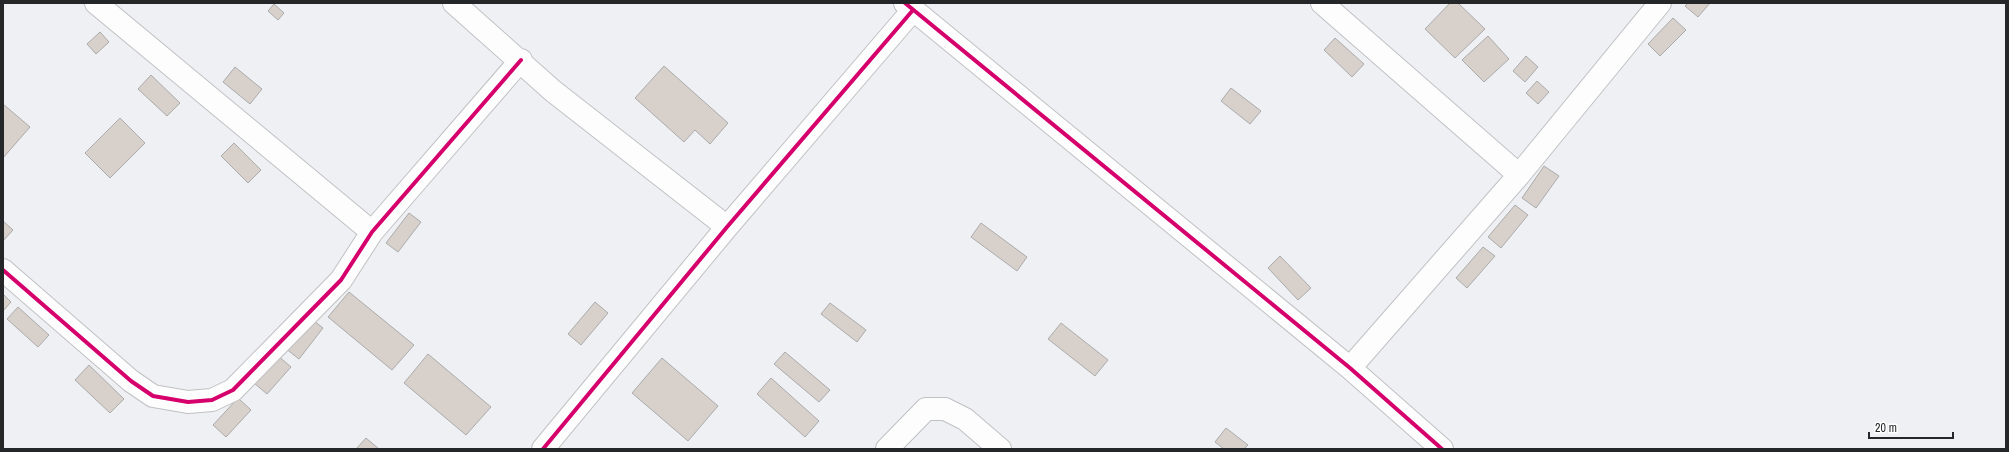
<svg xmlns="http://www.w3.org/2000/svg" width="2009" height="452" font-family="'Archivo Narrow',sans-serif">
  <style>
    .building { fill: #d8d0cb; stroke: #ababac }
    .lines { fill: none; stroke-linecap: round; stroke-linejoin: round }
    .street-casing { stroke: #c0c1c4; stroke-width: 24 }
    .street { stroke: #fdfdfd; stroke-width: 22 }
    .cycleway-casing { stroke: #fff; stroke-width: 6 }
    .cycleway { stroke: #d6006c; stroke-width: 4 }
  </style>
  <rect width="100%" height="100%" fill="#eff0f4"/>
  <path class="building" d="M1450,3h8l27,26 -30,29 -30,-29z
    M1688,3h22l-12,14 -13,-11z
    M274,4l10,9 -6,7 -10,-9z
    M1673,18l13,12 -26,26 -12,-12z
    M100,32l9,10 -13,12 -9,-10z
    M1488,36l21,23 -25,23 -22,-22z
    M1335,38l29,26 -12,13 -28,-27z
    M1526,56l12,11 -13,15 -12,-11z
    M664,66l64,57 -18,21 -15,-14 -11,12 -49,-44z
    M235,67l27,22 -12,15 -27,-22z
    M151,75l29,28 -13,13 -29,-27z
    M1537,81l12,11 -11,12 -12,-11z
    M1231,88l30,23 -11,13 -29,-23z
    M3,104l27,23 -27,31z
    M120,118l25,25 -35,35 -25,-25z
    M234,143l27,27 -13,13 -27,-27z
    M1544,166l15,10 -23,32 -14,-10z
    M1515,205l13,10 -27,33 -13,-11z
    M409,213l12,9 -23,30 -12,-9z
    M3,221l10,9 -10,11z
    M981,223l46,34 -10,14 -46,-34z
    M1483,247l12,9 -28,32 -11,-10z
    M1280,256l31,32 -13,12 -30,-32z
    M349,292l65,53 -22,25 -64,-53z
    M3,294l8,8 -8,9z
    M595,302l13,11 -27,32 -13,-11z
    M830,303l36,27 -9,12 -36,-28z
    M18,307l31,28 -11,12 -31,-28z
    M309,317l14,11 -24,31 -14,-11z
    M1061,323l47,37 -13,16 -47,-37z
    M785,352l45,38 -11,12 -45,-38z
    M428,354l63,53 -25,28 -62,-52z
    M277,355l14,12 -24,27 -13,-11z
    M662,358l56,48 -30,35 -56,-48z
    M89,365l35,34 -14,14 -35,-33z
    M771,378l48,43 -14,16 -48,-43z
    M238,398l13,12 -25,27 -13,-12z
    M1226,428l22,17 -4,4h-20l-9,-7z
    M366,438l13,11h-23z"/>
  <g class="lines">
    <defs>
      <path id="street" d="M96,3l276,229
        M454,3l99,88 174,136
        M905,3l445,365 92,81
        M1322,3l197,172
        M3,270l128,111 22,15 35,6 24,-2 21,-10 108,-110 31,-48 149,-172
        M1350,368l169,-193 141,-172
        M543,449l184,-222 186,-217
        M887,449l39,-40h19l20,10 35,30"/>
    </defs>
    <use href="#street" class="street-casing"/>
    <use href="#street" class="street"/>
    <defs>
      <path id="cycleway" d="M905,3l445,365 92,81
        M3,270l128,111 22,15 35,6 24,-2 21,-10 108,-110 31,-48 149,-172
        M543,449l184,-222 186,-217"/>
    </defs>
    <use href="#cycleway" class="cycleway-casing"/>
    <use href="#cycleway" class="cycleway"/>
  </g>
  <rect width="2009" height="452" fill="none" stroke="#252628" stroke-width="8"/>
  <path d="M1869 432v6h84v-6" fill="none" stroke="#252628" stroke-width="2"/>
  <text x="1875" y="432" font-size="12" fill="#252628" stroke="#ffffff" stroke-width="3" paint-order="stroke">20 m</text>
</svg>
